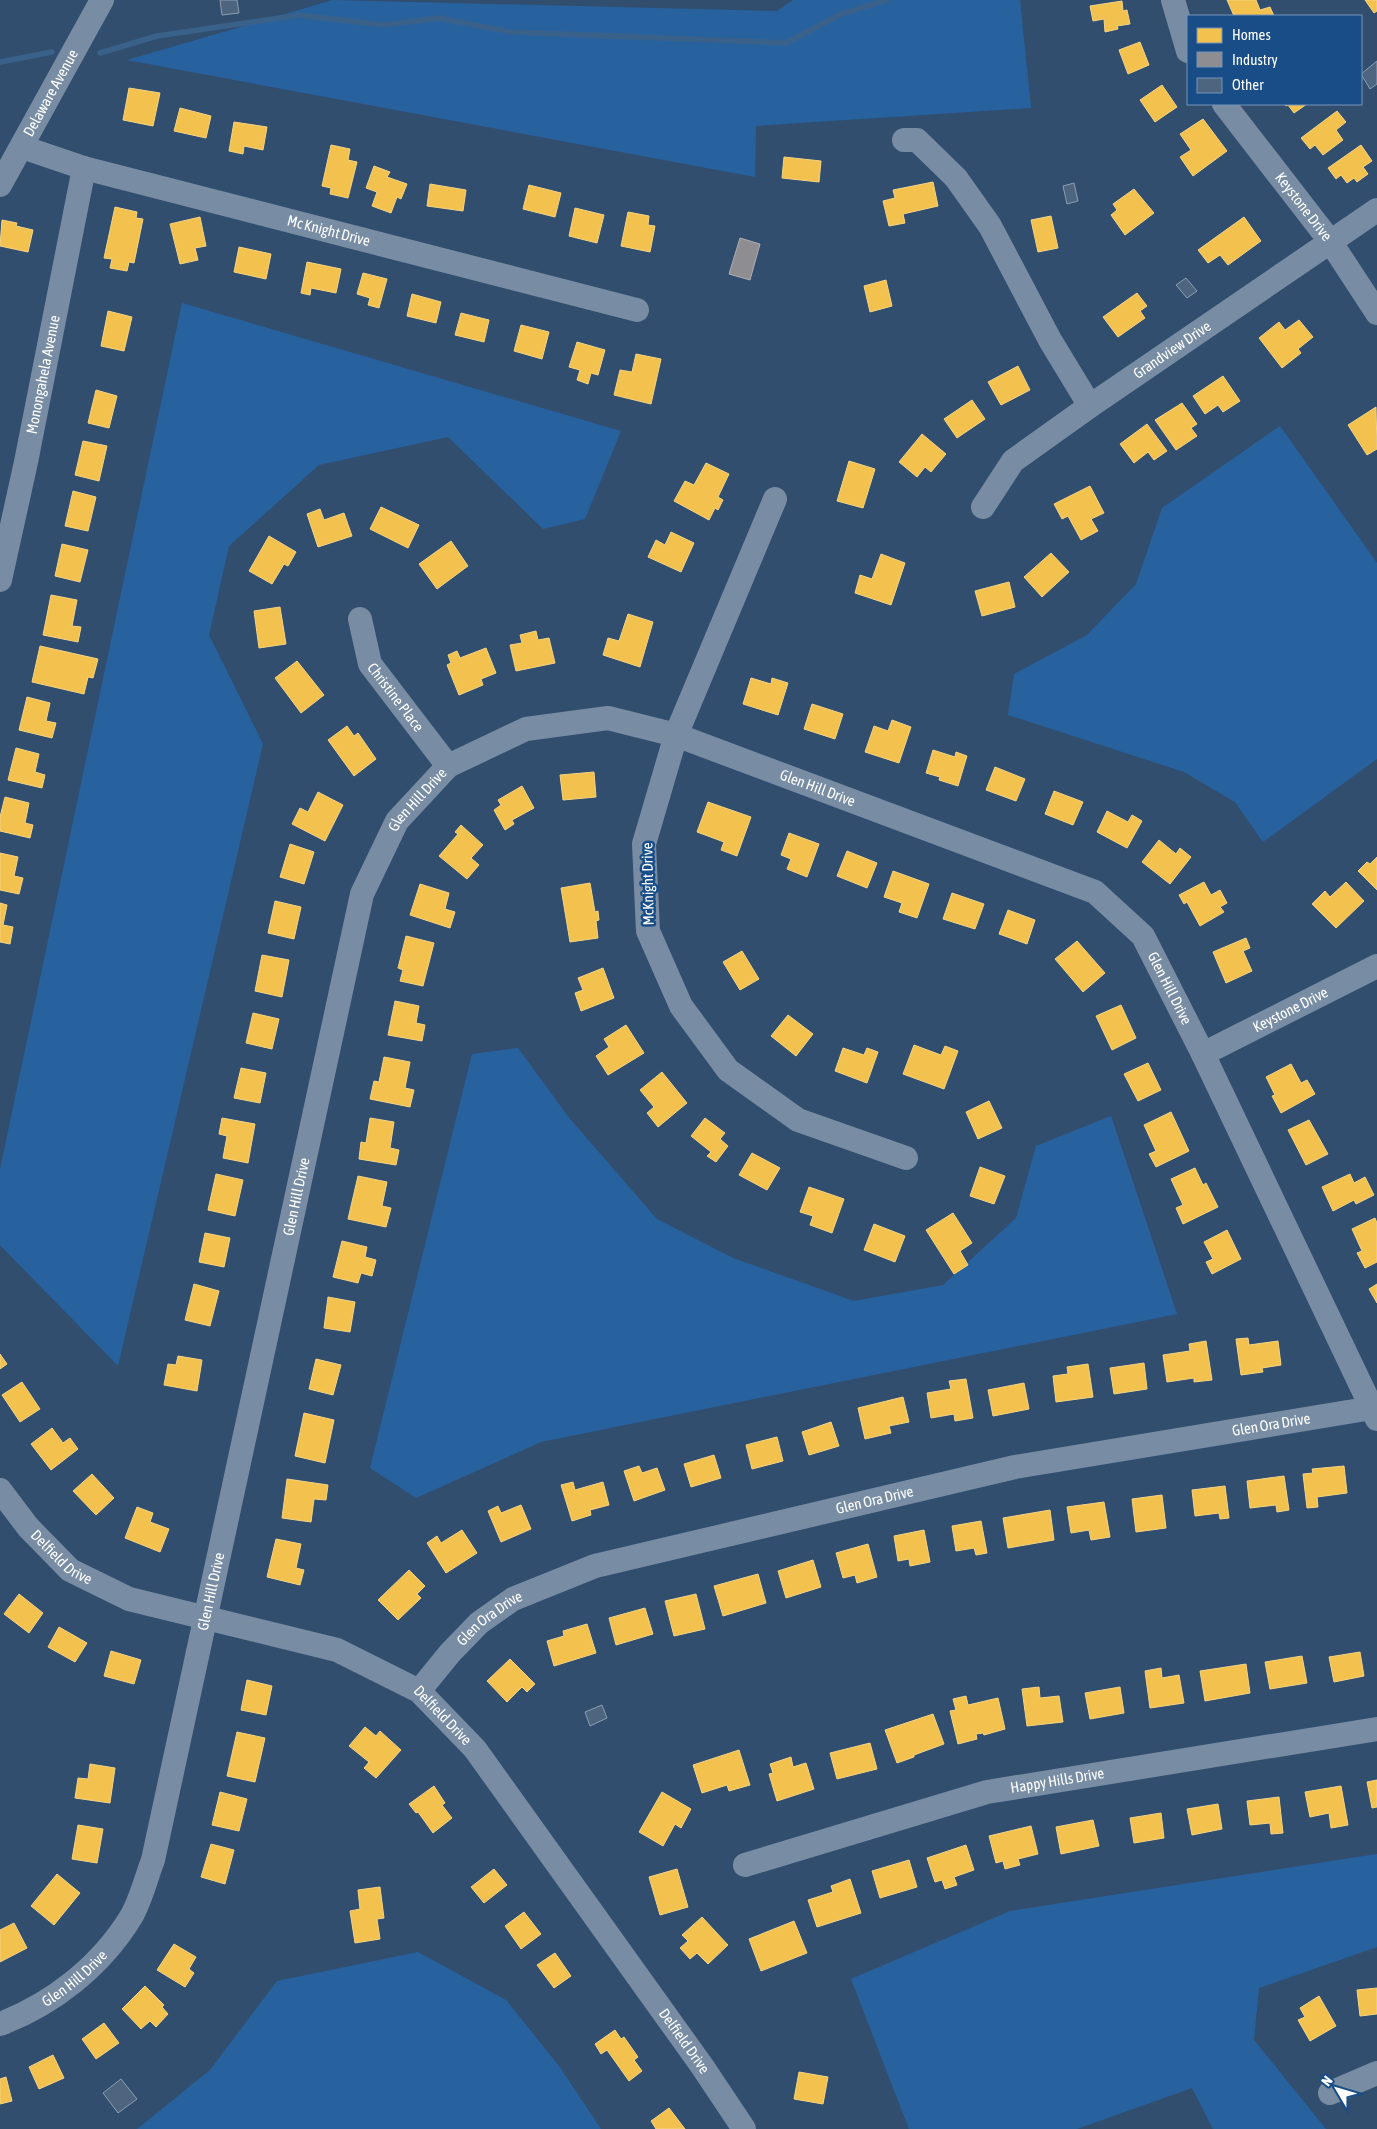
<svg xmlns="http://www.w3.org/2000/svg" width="1377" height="2129" font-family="'Asap Condensed',sans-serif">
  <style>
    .green { fill: #28629e }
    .homes { fill: #f2c14e; stroke: #f6d483 }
    .industry { fill: #8d8d92; stroke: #afafb3 }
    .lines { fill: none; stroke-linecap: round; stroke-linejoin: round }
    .stream { stroke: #3a618a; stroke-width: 5.5 }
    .building { fill: #4e6580; stroke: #8c9eb2 }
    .minor { stroke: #788da4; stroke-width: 24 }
    .labels { text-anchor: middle; stroke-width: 5; stroke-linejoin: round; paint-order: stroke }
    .street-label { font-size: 15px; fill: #fff; stroke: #184d88 }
  </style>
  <rect width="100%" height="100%" fill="#314e6f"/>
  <path class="green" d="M333,0l444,11 16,-11h227l11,108 -275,18 -1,51 -628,-117z
    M182,303l439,128 -36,88 -42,10 -95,-92 -129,28 -90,81 -20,89 54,109 -145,622 -118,-121v-76z
    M1280,426l97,137v196l-114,83 -28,-40 -51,-30 -176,-57 6,-41 73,-39 49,-51 26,-76z
    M518,1048l52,71 87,100 76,39 121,43 89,-16 73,-67 20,-72 75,-30 66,198 -636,128 -125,56 -46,-30 102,-414z
    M1377,1854v93l-118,41 -5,52 72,89h-113l-21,-41 -115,41h-168l-58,-150 159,-68z
    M418,1952l88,48 53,66 42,63h-464l73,-59 67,-89z"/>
  <path class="homes" d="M1227,0h29l4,10 10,-3 4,9h-40z
    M1365,0h12v11l-3,2z
    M1122,1l1,10 4,-1 3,14 -13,2 1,3 -13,3 -1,-13 -11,2 -3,-15z
    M1140,42l9,23 -21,9 -9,-24z
    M1162,85l15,22 -22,15 -15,-22z
    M129,88l31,5 -7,33 -30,-6z
    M1284,104h23l-13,9 -6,-8 -2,1z
    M180,108l31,8 -5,22 -32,-7z
    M1337,111l9,11 -10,8 7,10 -20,15 -8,-10 -5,4 -9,-11z
    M1203,119l24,32 -34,25 -13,-19 11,-7 -11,-16z
    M234,122l33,5 -4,23 -19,-4 -1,8 -14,-3z
    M331,145l19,4 -2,11 9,2 -9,36 -18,-4 1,-6 -9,-2z
    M1361,145l11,16 -9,6 5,7 -11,8 -3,-4 -7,5 -6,-8 -5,4 -8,-11z
    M784,157l37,4 -2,21 -37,-4z
    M374,166l16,6 -3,5 20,7 -6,15 -4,-2 -6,16 -19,-7 5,-14 -11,-4z
    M933,182l5,24 -35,8 2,9 -16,3 -6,-25 12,-3 -2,-8z
    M430,184l36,6 -3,21 -36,-5z
    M529,185l32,8 -6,24 -32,-8z
    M1134,189l20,24 -29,22 -14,-20 6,-5 -4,-6z
    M115,207l22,5 -1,6 7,1 -9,44 -5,-1 -2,9 -17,-3 2,-9 -8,-1z
    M575,208l29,7 -7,28 -28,-7z
    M628,212l21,4 -1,9 7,1 -5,26 -29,-6z
    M1051,216l7,32 -20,4 -7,-32z
    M200,217l6,29 -11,2 3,12 -18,4 -10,-40z
    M1244,217l17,24 -33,24 -8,-10 -12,8 -10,-13z
    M2,220l15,3 -1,3 17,4 -5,22 -28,-6z
    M239,247l32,7 -5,25 -32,-7z
    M307,262l34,7 -5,24 -25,-5 -1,7 -9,-2z
    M363,273l24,6 -8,29 -11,-3 2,-7 -13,-4z
    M886,280l6,26 -22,6 -6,-26z
    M1137,293l10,13 -7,5 5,7 -27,19 -15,-20z
    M412,294l29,8 -5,21 -29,-7z
    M108,311l24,6 -8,34 -23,-5z
    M461,313l28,7 -5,22 -29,-7z
    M1299,320l14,17 -15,12 3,4 -19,15 -23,-30 20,-16 6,8z
    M521,325l28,7 -7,27 -28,-8z
    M577,342l28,8 -7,25 -7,-2 -3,11 -11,-4 3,-10 -11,-3z
    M636,354l25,5 -10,45 -37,-9 6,-25 12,2z
    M1018,366l12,24 -29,15 -13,-23z
    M1223,376l17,25 -17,11 -5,-7 -13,9 -12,-18z
    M96,390l21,6 -8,32 -21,-5z
    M972,400l13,19 -28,19 -13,-19z
    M1182,403l15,21 -6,4 6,8 -21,14 -21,-30z
    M1376,407l1,42 -10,6 -19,-30z
    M1147,424l20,27 -13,9 -6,-8 -14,11 -14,-19z
    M922,434l24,20 -15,18 -6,-5 -8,10 -18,-15z
    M83,441l24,5 -8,35 -24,-6z
    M849,461l26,8 -12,39 -26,-7z
    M706,463l23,11 -11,23 5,3 -5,10 -3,-2 -6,12 -35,-19 11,-20 9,4z
    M1090,486l14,27 -13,6 7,12 -17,9 -13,-24 -6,3 -8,-15z
    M73,491l23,6 -8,34 -23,-5z
    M381,507l38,18 -11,23 -38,-19z
    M320,509l4,11 20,-7 8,23 -34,11 -11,-33z
    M671,532l23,11 -13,29 -33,-15 8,-17 9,5z
    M269,536l27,16 -8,14 -4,-2 -12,20 -23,-13z
    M451,541l17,25 -31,23 -18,-25z
    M62,544l26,6 -8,32 -25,-6z
    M1051,553l18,19 -27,25 -18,-20z
    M881,554l24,9 -14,42 -36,-12 5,-18 12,4z
    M1009,582l6,25 -33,9 -7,-25z
    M51,595l26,5 -5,26 9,1 -3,15 -35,-7z
    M280,607l6,37 -27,4 -5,-37z
    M628,614l25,8 -13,45 -37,-12 5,-17 11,3z
    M536,631l2,9 11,-2 6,25 -39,8 -6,-26 12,-2 -2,-8z
    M40,646l58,13 -5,19 -5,-1 -4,17 -52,-12z
    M486,648l10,25 -15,6 2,6 -24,10 -12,-30 4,-2 -3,-8 9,-4 3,7z
    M297,661l27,34 -23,18 -26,-35z
    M751,678l20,6 1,-6 16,5 -10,32 -35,-11z
    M27,697l23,6 -4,18 10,2 -4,15 -33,-8z
    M812,704l31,10 -8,25 -31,-10z
    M892,720l19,7 -12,36 -34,-11 9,-26 14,5z
    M347,726l7,10 4,-3 18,26 -22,17 -26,-36z
    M16,748l23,6 -4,18 10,3 -3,13 -34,-8z
    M933,750l22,7 1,-5 11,4 -9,30 -19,-6 1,-3 -14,-4z
    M995,767l30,12 -9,22 -30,-11z
    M594,772l2,25 -33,3 -3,-25z
    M522,786l12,22 -22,12 2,4 -9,6 -11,-20 7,-5 -3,-5z
    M1054,791l29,11 -10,23 -28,-11z
    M318,792l25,13 -18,36 -33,-17 8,-16 8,4z
    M5,797l24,6 -4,20 8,2 -3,13 -30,-7v-14z
    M708,802l43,15 -14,39 -16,-6 3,-8 -27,-10z
    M1107,811l21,11 4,-7 10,6 -15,27 -30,-16z
    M461,825l22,20 -12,13 8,7 -12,14 -28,-23 19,-22 -3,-2z
    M789,833l30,11 -12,33 -20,-8 4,-10 -10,-4z
    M1159,840l17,14 4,-6 11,9 -21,27 -28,-22z
    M290,844l24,8 -10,32 -24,-7z
    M847,851l30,12 -10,25 -30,-12z
    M0,853l18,4 -4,19 9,2 -4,16 -19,-4z
    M1377,857v33l-19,-19 9,-9 3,2z
    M893,871l36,13 -12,34 -18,-6 3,-9 -18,-6z
    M1204,882l7,13 9,-5 7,13 -7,4 4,5 -24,14 -13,-24 -3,2 -5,-9z
    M1346,882l18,19 -28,27 -24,-24 13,-13 5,6z
    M590,883l5,29 3,-1 1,9 -3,1 2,17 -28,4 -9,-54z
    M420,884l29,9 -4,16 10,3 -5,16 -40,-13z
    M952,893l32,11 -9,25 -32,-10z
    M275,901l26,6 -7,32 -26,-6z
    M0,903l7,2 -4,20 10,2 -3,17 -10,-2z
    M1008,910l27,10 -8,24 -28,-10z
    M406,936l28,7 -11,43 -23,-5 3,-11 -5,-2z
    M1246,938l4,10 -7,3 9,20 -26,12 -13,-31z
    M1077,941l28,32 -22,19 -28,-33z
    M742,951l17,28 -19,11 -17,-28z
    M262,955l27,5 -7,37 -27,-6z
    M603,968l11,30 -33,13 -6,-18 8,-3 -5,-12z
    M395,1001l24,5 -3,17 9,2 -3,16 -34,-6z
    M1121,1005l15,33 -24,12 -16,-34z
    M253,1013l26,6 -7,30 -26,-6z
    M788,1015l25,19 -17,22 -25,-20z
    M626,1025l18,28 -36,22 -12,-19 13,-9 -5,-8z
    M914,1045l27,10 4,-9 13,5 -14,38 -41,-15z
    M843,1048l21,7 3,-7 11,4 -11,31 -32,-12z
    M384,1057l26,5 -5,26 9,2 -4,17 -40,-8 4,-18 5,1z
    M1148,1063l13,27 -23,11 -14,-27z
    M1291,1064l10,19 6,-3 8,14 -34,19 -9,-17 3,-1 -9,-18z
    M241,1068l25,5 -6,30 -26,-5z
    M662,1072l25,31 -29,24 -11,-14 7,-6 -14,-17z
    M989,1101l13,27 -24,11 -12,-27z
    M1171,1112l18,39 -33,16 -7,-13 7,-3 -12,-26z
    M222,1118l33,6 -7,39 -25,-5 4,-22 -8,-2z
    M370,1118l24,4 -4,26 9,2 -3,15 -37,-6 2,-17 5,1z
    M705,1118l20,15 -5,6 8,7 -12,16 -9,-6 4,-4 -20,-16z
    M1309,1120l19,34 -22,11 -18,-35z
    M752,1153l28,15 -13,22 -28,-15z
    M980,1167l25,9 -11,28 -24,-8z
    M1195,1168l8,17 3,-2 12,24 -35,17 -7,-16 7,-3 -12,-26z
    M216,1174l27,6 -8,36 -27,-6z
    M1350,1174l4,9 11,-6 9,18 -18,9 -2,-4 -21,11 -11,-24z
    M358,1176l29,6 -5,24 9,2 -5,19 -38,-8z
    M809,1187l35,12 -12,34 -22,-8 3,-9 -13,-4z
    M953,1213l19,30 -12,8 8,14 -14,9 -28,-44z
    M1375,1218l2,5v39l-12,6 -8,-15 5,-2 -10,-22z
    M874,1224l31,12 -10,26 -31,-12z
    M1227,1230l14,29 -29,15 -6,-12 7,-3 -9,-17z
    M205,1233l25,5 -6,29 -25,-5z
    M342,1241l25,6 -2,10 11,3 -4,16 -11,-3 -3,10 -25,-6z
    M194,1284l25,7 -9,35 -25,-6z
    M1377,1284v19l-8,-14z
    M328,1297l27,5 -5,30 -26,-4z
    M1248,1338l1,7 29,-4 3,24 -19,3 1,4 -22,3 -5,-36z
    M1206,1341l6,39 -18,2v-4l-27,4 -4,-27 27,-4 -1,-7z
    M0,1354l7,10 -7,5z
    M178,1356l24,4 -5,31 -33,-6 4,-21 8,1z
    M316,1359l25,6 -8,30 -24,-6z
    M1144,1363l3,26 -33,5 -4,-26z
    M1088,1364l5,33 -37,5 -3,-26 15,-2 -1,-7z
    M966,1379l7,39 -18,3 -1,-7 -23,4 -4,-25 24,-4 -2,-8z
    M22,1382l18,27 -20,13 -18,-27z
    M1024,1383l5,26 -36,7 -5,-26z
    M903,1397l6,25 -20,4 2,7 -26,6 -7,-31z
    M304,1413l30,7 -9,43 -30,-7z
    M831,1422l8,24 -30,9 -7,-23z
    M52,1428l11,15 7,-5 8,11 -27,21 -20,-26z
    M777,1437l6,24 -31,8 -6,-24z
    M714,1455l7,23 -30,9 -7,-23z
    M639,1466l3,7 15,-5 8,22 -31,11 -10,-30z
    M1344,1466l3,27 -30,4 1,10 -11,1 -4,-34 10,-1 -1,-4z
    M92,1474l22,24 -18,17 -23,-24z
    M1284,1476l5,34 -12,2 -1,-7 -26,3 -3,-27z
    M287,1479l41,6 -2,15 -12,-1 -3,23 -29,-4z
    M573,1482l2,8 28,-8 6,23 -19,5 1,5 -19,6 -11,-36z
    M1225,1486l4,32 -9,1 -1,-6 -24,3 -3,-26z
    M1162,1495l4,33 -30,4 -4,-33z
    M1104,1502l6,35 -19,3 -2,-10 -18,3 -4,-26z
    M521,1505l10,24 -30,13 -13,-31 10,-5 3,7z
    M137,1507l16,6 -3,9 19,7 -9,23 -35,-14z
    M1050,1510l4,30 -46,8 -5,-30z
    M981,1521l6,32 -11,2 -2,-7 -18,3 -4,-25z
    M462,1530l15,23 -31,20 -19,-30 10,-7 4,7z
    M924,1530l6,32 -20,4 -1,-7 -11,2 -4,-25z
    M276,1539l25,5 -5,24 8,2 -4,15 -33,-8z
    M868,1544l9,33 -20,6 -2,-8 -12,3 -7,-25z
    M813,1560l8,27 -35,11 -8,-27z
    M409,1570l16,16 -8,8 4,4 -23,22 -20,-20z
    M758,1574l8,29 -43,13 -9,-30z
    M19,1594l24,19 -14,20 -25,-19z
    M696,1594l9,35 -31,7 -9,-35z
    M645,1608l8,26 -37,11 -7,-27z
    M587,1624l9,29 -42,13 -7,-25 17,-5 -1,-5z
    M59,1627l28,16 -12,19 -27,-15z
    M111,1651l30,9 -7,24 -30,-8z
    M1360,1652l4,24 -30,6 -5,-25z
    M1302,1656l5,27 -37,6 -5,-27z
    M510,1659l25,25 -8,8 -5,-5 -15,15 -20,-21z
    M1246,1664l4,29 -45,8 -5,-30z
    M1161,1668l1,10 17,-3 5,28 -34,5 -5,-37z
    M247,1680l25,6 -6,29 -25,-5z
    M1039,1687l1,11 19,-2 4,26 -36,4 -5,-37z
    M1120,1687l4,26 -34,6 -5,-26z
    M966,1696l2,9 30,-7 7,31 -21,6 -1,-2 -7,1 1,5 -19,5 -8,-33 6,-1 -3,-11z
    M933,1714l11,30 -30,11v2l-17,6 -12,-33z
    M365,1727l11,9 4,-5 21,19 -25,28 -12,-10 5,-6 -20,-16z
    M237,1732l28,6 -10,44 -28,-6z
    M870,1743l7,26 -40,10 -7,-26z
    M739,1750l11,35 -21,6 -2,-6 -25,8 -9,-28z
    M791,1757l2,10 13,-4 8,26 -37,12 -8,-27 4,-1 -3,-9z
    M90,1764l25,4 -5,35 -35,-5 3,-20 10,1z
    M1377,1780v27l-5,1 -5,-26z
    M434,1786l11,17 -3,2 10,13 -19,15 -15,-21 -2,1 -7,-9z
    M1341,1786l7,39 -17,3 -2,-15 -19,4 -5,-25z
    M220,1792l27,7 -8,32 -27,-6z
    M662,1792l29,17 -10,19 -6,-4 -12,22 -24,-14z
    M1279,1797l4,36 -12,1 -1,-11 -20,2 -3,-24z
    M1218,1804l4,25 -30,6 -5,-26z
    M1161,1813l3,25 -30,5 -4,-25z
    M1093,1820l6,26 -38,8 -5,-27z
    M78,1825l25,4 -6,34 -25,-4z
    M1031,1826l7,28 -20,5 2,6 -15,4 -2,-8 -7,2 -7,-27z
    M211,1844l23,6 -9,34 -24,-7z
    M966,1845l8,25 -20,7 3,8 -12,4 -3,-9 -7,2 -8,-24z
    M909,1860l8,27 -37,11 -8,-27z
    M494,1869l13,16 -23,18 -13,-16z
    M677,1869l11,38 -28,8 -11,-38z
    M57,1874l23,19 -26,32 -23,-19z
    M850,1879l11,34 -44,14 -9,-27 25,-8 -2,-6z
    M380,1887l4,31 -7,1 3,20 -25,4 -5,-32 10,-2 -2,-19z
    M524,1912l17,22 -20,15 -16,-23z
    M702,1917l26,28 -20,19 -11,-11 -7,6 -10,-11 8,-7 -6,-6z
    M794,1921l13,32 -46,18 -12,-32z
    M14,1923l13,25 -27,14v-32z
    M174,1944l22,13 -7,12 5,4 -9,14 -28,-17z
    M555,1953l16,23 -17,12 -17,-23z
    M145,1986l19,19 -2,2 6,7 -12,13 -6,-6 -9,8 -19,-20z
    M1377,1988v26l-17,2 -3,-26z
    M1319,1996l17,30 -26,15 -12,-21 7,-3 -5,-9z
    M104,2023l15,20 -23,16 -14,-20z
    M615,2030l6,9 3,-2 14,20 -4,3 8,11 -13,10 -22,-31 -6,4 -6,-10z
    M53,2055l11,23 -25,11 -10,-22z
    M799,2072l29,5 -5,27 -29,-5z
    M6,2077l6,24 -12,3v-25z
    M669,2108l16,21h-29l-5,-8z"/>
  <path class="industry" d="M740,238l20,6 -10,36 -21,-6z"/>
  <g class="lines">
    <path class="stream" d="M100,53l57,-17 143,-21 83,10 56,-7 72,14 275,11 55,-29 46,-14
      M0,62l52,-10"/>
  </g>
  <path class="building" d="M220,0h17l2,13 -17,2z
    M1377,61v23l-7,5 -9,-15z
    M1074,183l4,18 -11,3 -4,-18z
    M1186,278l11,13 -10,7 -11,-13z
    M602,1705l5,13 -17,8 -5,-14z
    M121,2079l16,20 -19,14 -15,-20z"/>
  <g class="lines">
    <g class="minor">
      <path d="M1173,0l15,51"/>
      <path id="s1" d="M1224,104l106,137 47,72"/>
      <path d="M904,140h13l39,38 34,48 60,114 40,66"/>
      <path id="s2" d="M22,147l62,21 553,142"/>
      <path id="s3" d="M0,185l102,-185"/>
      <path d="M775,499l-99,236 -32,109 4,87 33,75 47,64 70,50 108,38"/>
      <path id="s4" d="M983,507l30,-46 77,-55 287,-196"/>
      <path id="s5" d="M0,580l26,-118 58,-294"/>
      <path id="s6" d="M360,619l10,45 78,102"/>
      <path id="s7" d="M1203,1054l174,-88"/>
      <path id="s8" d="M0,1490l28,37 42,43 59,29 208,51 82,41 56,58 227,317 42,63"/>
      <path id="s9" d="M419,1691l31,-38 29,-30 34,-24 82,-33 420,-99 357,-59"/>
      <path id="s10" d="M745,1865l242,-73 390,-63"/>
      <path id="s11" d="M0,2024c53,-20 101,-58 131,-107 10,-17 15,-39 22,-57l209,-966 35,-73 51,-55 78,-37 82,-11 68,17 419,157 48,44 60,118 174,365"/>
      <path d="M1330,2093l47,-20"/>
    </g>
  </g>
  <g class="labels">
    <g class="street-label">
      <text dy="5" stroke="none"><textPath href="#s3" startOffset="105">Delaware Avenue</textPath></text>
      <text dy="5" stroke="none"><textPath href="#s1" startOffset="130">Keystone Drive</textPath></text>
      <text dy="5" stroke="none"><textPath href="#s2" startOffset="318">Mc Knight Drive</textPath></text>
      <text dy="5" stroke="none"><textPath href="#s4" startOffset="249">Grandview Drive</textPath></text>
      <text dy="5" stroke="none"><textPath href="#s5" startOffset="210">Monongahela Avenue</textPath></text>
      <text dy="5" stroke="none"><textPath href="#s6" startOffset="88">Christine Place</textPath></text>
      <text dy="5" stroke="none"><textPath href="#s11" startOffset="1768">Glen Hill Drive</textPath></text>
      <text dy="5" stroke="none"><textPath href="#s11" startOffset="1332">Glen Hill Drive</textPath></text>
      <text transform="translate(648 884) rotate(-91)" y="5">McKnight Drive</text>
      <text dy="5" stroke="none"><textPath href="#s11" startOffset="2188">Glen Hill Drive</textPath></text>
      <text dy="5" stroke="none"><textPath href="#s7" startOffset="98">Keystone Drive</textPath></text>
      <text dy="5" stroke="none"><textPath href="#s11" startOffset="912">Glen Hill Drive</textPath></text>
      <text dy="5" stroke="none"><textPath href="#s9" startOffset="912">Glen Ora Drive</textPath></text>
      <text dy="5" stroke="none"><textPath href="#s9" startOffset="508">Glen Ora Drive</textPath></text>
      <text dy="5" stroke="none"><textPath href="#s8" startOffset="92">Delfield Drive</textPath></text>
      <text dy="5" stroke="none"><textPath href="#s11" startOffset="508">Glen Hill Drive</textPath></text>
      <text dy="5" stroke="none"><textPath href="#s9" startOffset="102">Glen Ora Drive</textPath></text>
      <text dy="5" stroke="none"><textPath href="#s8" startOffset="512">Delfield Drive</textPath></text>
      <text dy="5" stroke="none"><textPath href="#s10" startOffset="324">Happy Hills Drive</textPath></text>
      <text dy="5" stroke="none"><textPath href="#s11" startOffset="88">Glen Hill Drive</textPath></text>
      <text dy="5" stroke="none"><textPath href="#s8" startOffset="918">Delfield Drive</textPath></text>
    </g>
  </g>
  <rect x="1187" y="15" width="175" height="90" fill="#184d88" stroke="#7494b8"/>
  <rect x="1197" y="28" width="25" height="15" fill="#f2c14e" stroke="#7494b8"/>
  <text x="1232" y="40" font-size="15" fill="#ffffff">Homes</text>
  <rect x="1197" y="52" width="25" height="15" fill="#8d8d92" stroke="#7494b8"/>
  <text x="1232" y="65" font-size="15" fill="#ffffff">Industry</text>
  <rect x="1197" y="78" width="25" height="15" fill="#4e6580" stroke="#7494b8"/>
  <text x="1232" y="90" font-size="15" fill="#ffffff">Other</text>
  <g transform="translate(1337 2089) rotate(308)" stroke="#184d88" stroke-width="4" paint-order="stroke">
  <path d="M0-4L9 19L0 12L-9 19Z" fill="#ffffff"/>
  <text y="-8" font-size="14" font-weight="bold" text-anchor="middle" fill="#ffffff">N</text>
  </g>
</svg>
